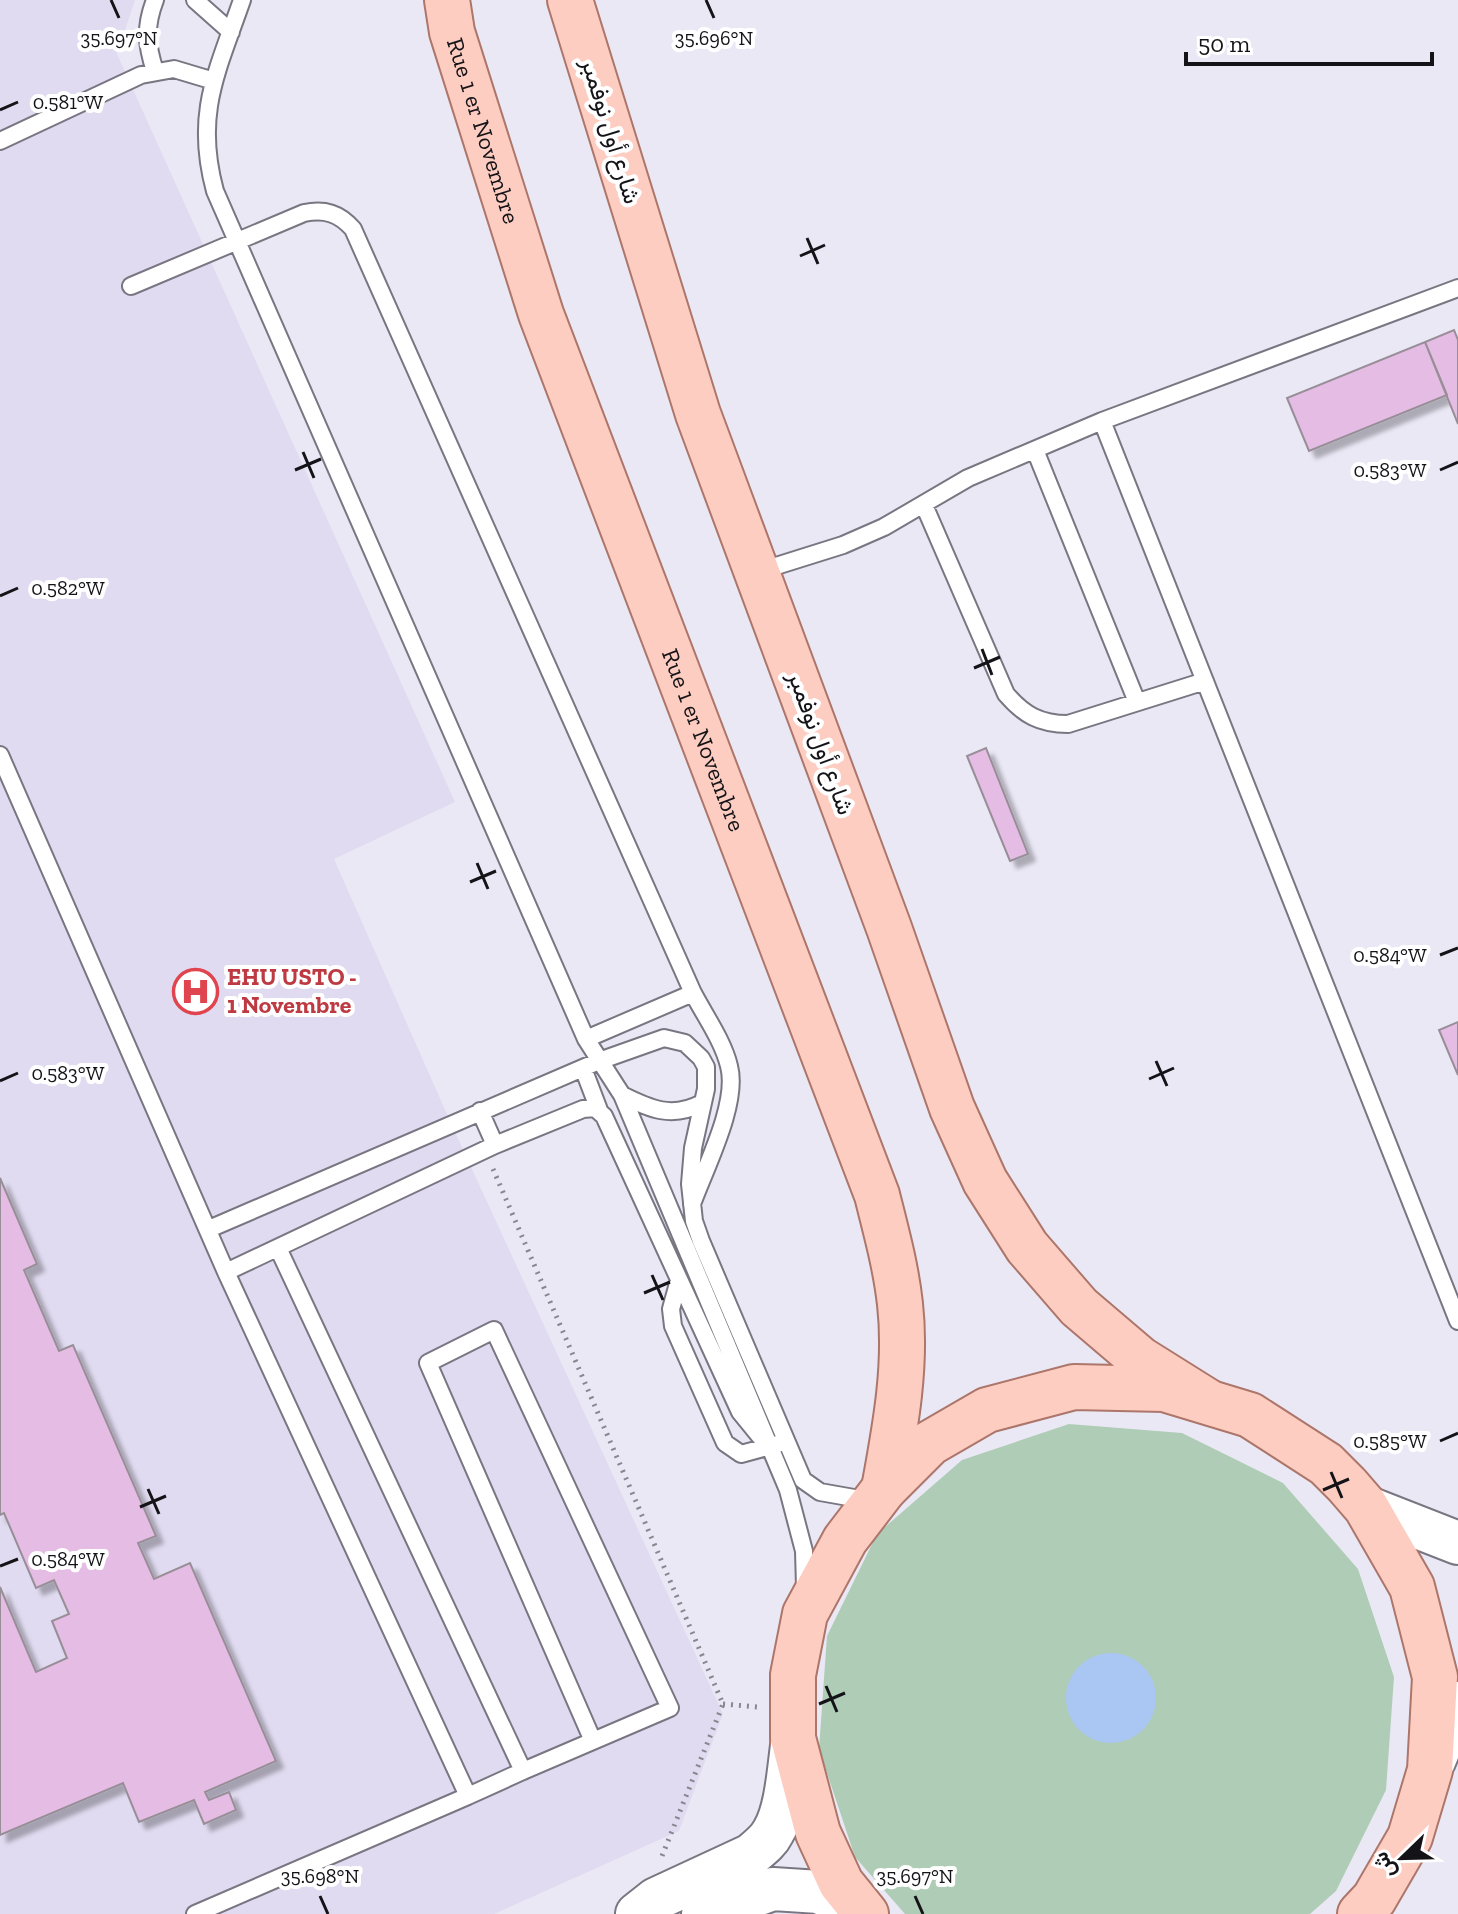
<svg xmlns="http://www.w3.org/2000/svg" width="1458" height="1914" font-family="'Zilla Slab',Vazirmatn,serif">
  <style>
    .built { fill: #e0dbf0 }
    .green { fill: #afccb6 }
    .water { fill: #aac6f3 }
    .building { fill: #e5bce4; stroke: #988e98; stroke-width: 2; filter: url(#shadow) }
    .lines { fill: none; stroke-linecap: round; stroke-linejoin: round }
    .lane-casing { stroke: #797682; stroke-width: 20 }
    .secondary-casing { stroke: #797682; stroke-width: 46 }
    .primary-casing { stroke: #ac766a; stroke-width: 48 }
    .path { stroke: #88868f; stroke-width: 5; stroke-dasharray: 2 6; stroke-linecap: butt }
    .lane { stroke: #fff; stroke-width: 16 }
    .secondary { stroke: #fff; stroke-width: 42 }
    .primary { stroke: #fecdc1; stroke-width: 44 }
    .ticks { fill: none; stroke: #141317; stroke-width: 3 }
    .labels { text-anchor: middle; stroke-width: 8; stroke-linejoin: round; paint-order: stroke }
    .street-label { font-size: 24px; fill: #141317; stroke: #fff }
    .health-label { font-size: 24px; font-weight: bold; fill: #be3a42; stroke: #fff; text-anchor: start }
    .ticks-label { font-size: 20px; text-anchor: middle; fill: #141317; stroke: #fff; stroke-width: 8; stroke-linejoin: round; paint-order: stroke }
  </style>
  <defs>
    <filter id="shadow"><feDropShadow dx="7" dy="7" stdDeviation="2" flood-color="#0004"/></filter>
  </defs>
  <rect width="100%" height="100%" fill="#ebe8f6"/>
  <path class="built" d="M0,0h135l-18,54 338,748 -121,57 120,271 269,584 -44,117 -185,83h-494z"/>
  <path class="green" d="M1069,1424l113,9 101,50 75,86 36,108 -8,113 -50,101 -26,23h-405l-50,-57 -36,-108 8,-113 50,-102 85,-74z"/>
  <path class="water" d="M1066 1698a45 45 0 1 1 90 0a45 45 0 1 1-90 0Z"/>
  <path class="building" d="M1454,330l4,10v84l-33,-82z
    M1425,342l22,53 -138,56 -22,-53z
    M986,748l42,106 -18,7 -43,-105z
    M1458,1022v53l-19,-45z
    M0,1178l37,86 -13,6 35,81 14,-6 83,191 -18,7 16,36 36,-16 86,198 -71,31 4,8 20,-8 7,18 -32,14 -10,-24 -55,22 -16,-39 -123,52v-248l36,85 31,-14 -15,-37 17,-7 -15,-34 -18,8 -32,-75 -4,2z"/>
  <g class="lines">
    <defs>
      <path id="lane" d="M195,0l36,32
        M242,0c-25,72 -48,114 -27,191l371,848 36,56 166,395 16,61 1,36
        M155,71c-9,-27 -10,-45 0,-71
        M0,141l141,-66 33,-6 40,12
        M131,286l173,-73c21,-4 35,0 49,16l340,764c12,23 30,48 36,73 10,37 -24,102 -37,138
        M1458,288l-356,133 356,900
        M1035,450l102,252
        M924,505l82,189c18,21 34,30 62,30l137,-43
        M760,571l83,-26 41,-18 84,-49 134,-57
        M0,755l226,517 242,524 -273,118
        M586,1039l107,-46
        M583,1068l16,42
        M622,1095c28,14 50,24 80,8
        M480,1111l15,34
        M209,1229l390,-168 65,-23 21,5 16,15 5,9v22l-13,59 -3,36 4,37 7,20 102,239 17,12 51,9
        M278,1248l245,523 147,-63 -176,-378 -66,33 165,378
        M226,1272l269,-127 88,-36 12,-1 9,8 136,296 22,27
        M679,1280l-8,29 2,17 52,117 16,11 37,-10
        M468,1796l55,-25"/>
      <path id="secondary" d="M1366,1507l92,36
        M1434,1761l24,-58
        M637,1914l19,-15 95,-44c8,-7 17,-13 22,-23 14,-22 16,-67 20,-94
        M703,1914l70,-25 46,3 44,22"/>
      <g id="primary">
        <path id="s1" d="M447,0l5,32 89,282 336,881c9,36 19,72 23,109 7,62 -5,125 -16,185"/>
        <path d="M570,0l128,414 191,514 63,180 33,73 42,66 52,60 61,52 67,42"/>
        <path d="M866,1914l-25,-31 -23,-50 -25,-95v-63l12,-61 40,-74 39,-51 46,-46 57,-33 87,-23 90,2 86,26 76,49 21,21 19,22 46,80 23,90 -5,93 -20,67 -36,62 -14,15"/>
      </g>
    </defs>
    <use href="#lane" class="lane-casing"/>
    <use href="#secondary" class="secondary-casing"/>
    <use href="#primary" class="primary-casing"/>
    <path class="path" d="M493,1169l230,535 -61,152
      M723,1704l35,3"/>
    <use href="#lane" class="lane"/>
    <use href="#secondary" class="secondary"/>
    <use href="#primary" class="primary"/>
  </g>
  <path class="ticks" d="M111,0l8,18M706,0l8,18M0,110l18,-8M807,238l11,26M800,256l25,-11M303,452l11,26M295,470l26,-11M1440,470l18,-8M0,596l18,-8M982,649l10,26M974,668l26,-11M477,863l11,26M470,882l26,-11M1440,955l18,-7M1156,1061l11,25M1149,1079l25,-11M0,1081l18,-8M652,1275l11,25M644,1293l26,-11M1440,1441l18,-8M1331,1472l11,26M148,1489l11,25M1323,1490l26,-11M140,1507l26,-11M0,1566l18,-7M826,1686l11,26M819,1704l26,-11M320,1896l8,18M915,1896l8,18"/>
  <defs>
    <symbol id="hospital-ring" viewBox="-11 -11 22 22"><circle r="9.5" fill="#fff" stroke="#e0444e" stroke-width="1.5"/><path d="M-5-5h3v3.5h4V-5h3V5h-3V1.5h-4V5h-3Z" fill="#e0444e"/></symbol>
  </defs>
  <g fill-rule="evenodd">
    <use href="#hospital-ring" x="170" y="966" width="51" height="51"/>
  </g>
  <g class="labels">
    <g class="street-label">
      <text dy="8" stroke="none"><textPath href="#s1" startOffset="136">Rue 1 er Novembre</textPath></text>
      <text transform="translate(611 131) rotate(73)" y="8">شارع أول نوفمبر</text>
      <text dy="8" stroke="none"><textPath href="#s1" startOffset="784">Rue 1 er Novembre</textPath></text>
      <text transform="translate(821 743) rotate(70)" y="8">شارع أول نوفمبر</text>
    </g>
    <g class="health-label">
      <text x="227" y="985">EHU USTO -<tspan x="227" dy="28">1 Novembre</tspan></text>
    </g>
  </g>
  <g class="ticks-label">
    <text x="119" y="45">35.697°N</text>
    <text x="714" y="45">35.696°N</text>
    <text x="68" y="109">0.581°W</text>
    <text x="1390" y="477">0.583°W</text>
    <text x="68" y="595">0.582°W</text>
    <text x="1390" y="962">0.584°W</text>
    <text x="68" y="1080">0.583°W</text>
    <text x="1390" y="1448">0.585°W</text>
    <text x="68" y="1566">0.584°W</text>
    <text x="320" y="1883">35.698°N</text>
    <text x="915" y="1883">35.697°N</text>
  </g>
  <g transform="translate(1402 1858) rotate(247)" stroke="#ffffff" stroke-width="6" paint-order="stroke">
  <path d="M0-6L14 30L0 20L-14 30Z" fill="#141317"/>
  <text y="-12" font-size="22" font-weight="bold" text-anchor="middle" fill="#141317">ش</text>
  </g>
  <path d="M1186 52v12h246v-12" fill="none" stroke="#141317" stroke-width="4"/>
  <text x="1198" y="52" font-size="24" fill="#141317" stroke="#ffffff" stroke-width="6" paint-order="stroke">50 m</text>
</svg>
